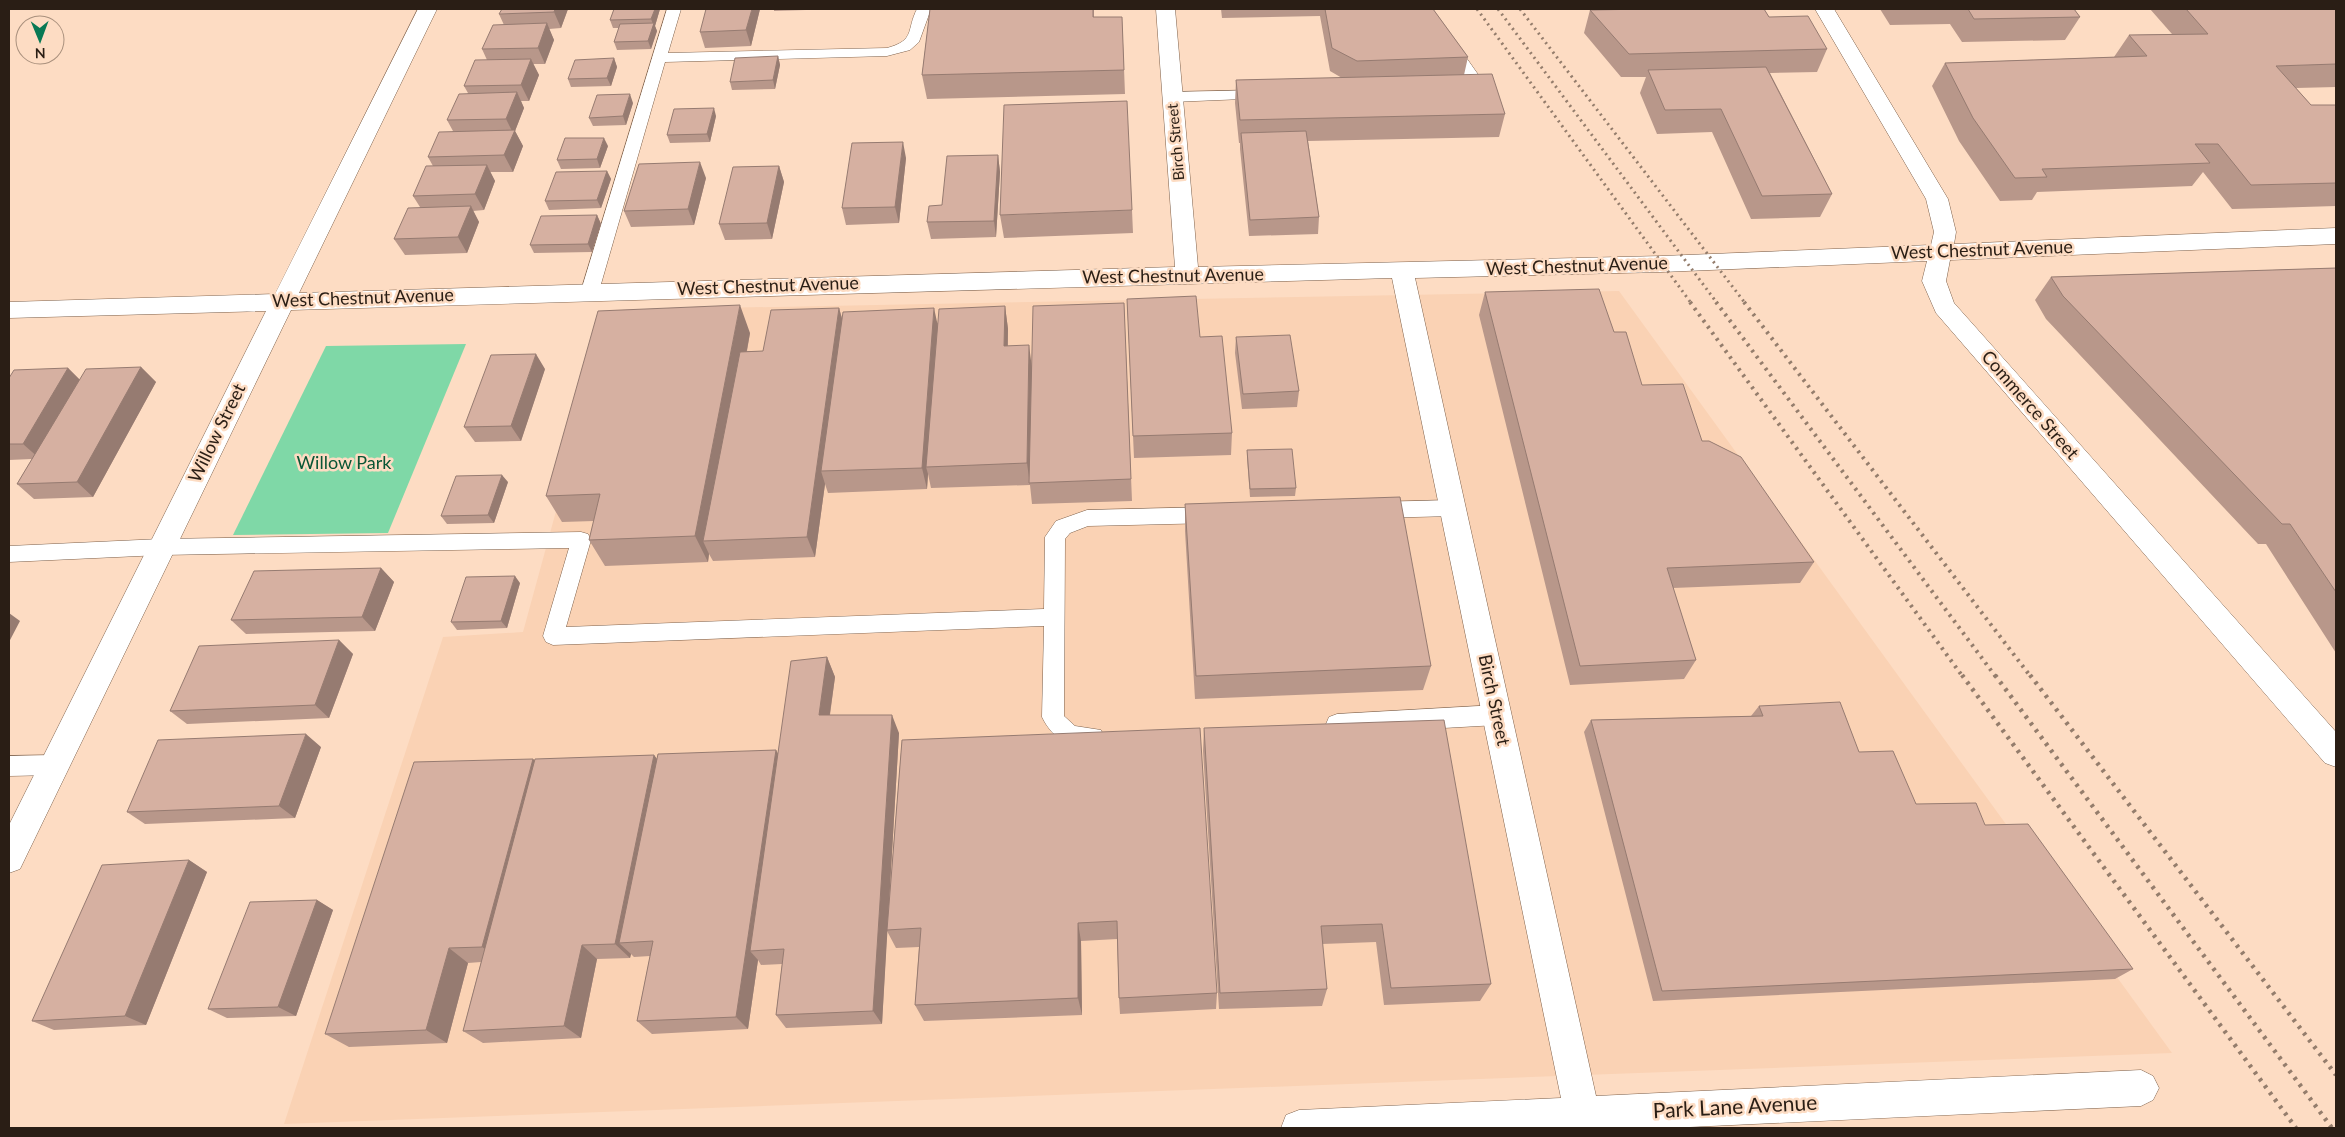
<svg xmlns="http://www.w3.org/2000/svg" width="2345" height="1137" font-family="Lato,sans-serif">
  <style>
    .built { fill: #fad2b4 }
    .green { fill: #7fd8a7 }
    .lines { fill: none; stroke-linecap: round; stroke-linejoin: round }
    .service-casing { stroke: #7e614b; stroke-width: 1 }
    .minor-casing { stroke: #7e614b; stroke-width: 1 }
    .service { fill: #fff; fill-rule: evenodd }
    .minor { fill: #fff; fill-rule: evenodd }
    .rail-far2 { stroke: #947d6c; stroke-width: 3; stroke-dasharray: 2 4; stroke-linecap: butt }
    .rail-far1 { stroke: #947d6c; stroke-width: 4; stroke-dasharray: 2.5 5; stroke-linecap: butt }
    .rail { stroke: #947d6c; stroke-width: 4.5; stroke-dasharray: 3 5.5; stroke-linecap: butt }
    .wall { fill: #b8978a }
    .shaded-wall { fill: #967b71 }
    .building { fill: #d6b0a1; stroke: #967b71 }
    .labels { text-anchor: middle; stroke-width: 5; stroke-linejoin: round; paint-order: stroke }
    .far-street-label { font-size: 15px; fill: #2a1e15; stroke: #fddcc3 }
    .street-label { font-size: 18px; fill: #2a1e15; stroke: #fddcc3 }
    .park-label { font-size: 18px; fill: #095535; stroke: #fddcc3 }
    .near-street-label { font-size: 21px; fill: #2a1e15; stroke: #fddcc3 }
  </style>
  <rect width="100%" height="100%" fill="#fddcc3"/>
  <path class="built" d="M1619,291l553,762 -1888,71 159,-487 80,-5 88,-322z"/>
  <path class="green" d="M466,344l-78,189 -155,2 93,-189z"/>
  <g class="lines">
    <defs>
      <path id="service" d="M667,9h14l-13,44 219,-5c29,-8 19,-18 30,-39h14l-12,33 -9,8 -23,6 -222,6 -66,229 -3,4h-12l-3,-4z
        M1418,9h14l57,81 -2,3h-10z
        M1262,90l7,5 -2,3 -95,4 -7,-5 7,-5z
        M1453,500l7,3 3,5 -3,5 -7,3 -77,2 -7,-3 -3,-5 3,-5 7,-3z
        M1212,507l7,3 3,5 -3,5 -7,3 -124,3 -18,7 -5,6 -1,177 11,10 26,4 3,7 -3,7c-26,9 -48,-4 -59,-27l2,-91 -491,19 -7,-3 -3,-6 26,-88 -408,7 -152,7v-16l152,-7 420,-7 7,2 3,6 -25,87 478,-18 1,-72 11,-16 31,-11z
        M1497,705l8,3 3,7 -3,7 -8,3 -160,9 -8,-3 -3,-7 3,-7 8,-3z
        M54,755l8,3 3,7 -3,7 -8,3 -45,1v-20z"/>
      <path id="minor" d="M418,9h19l-138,284 876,-26 -19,-258h19l23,258 464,-11 269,-11 3,-13 -8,-33 -111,-190h19l114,190 8,33 -2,12 382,-16v16l-386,16 -4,21 8,22 382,429v35l-11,-4 -389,-450 -14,-32 5,-20 -265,11 -247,6 181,818 545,-26 12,6 6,12 -6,12 -12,6 -473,22h-387l5,-13 13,-5 262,-12 -169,-820 -1101,32 -271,559 -11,4v-48l257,-514 -257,7v-16l266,-8z"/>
    </defs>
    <use href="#service" class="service-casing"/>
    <use href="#minor" class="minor-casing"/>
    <use href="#service" class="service"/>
    <use href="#minor" class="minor"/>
    <path class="rail-far2" d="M1477,9l214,294
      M1498,9l219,294
      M1520,9l225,294"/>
    <path class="rail-far1" d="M1690,302l273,375
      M1716,302l280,375
      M1744,302l287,375"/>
    <path class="rail" d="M1962,675l334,453
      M1995,675l337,453
      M2030,675l306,400"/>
  </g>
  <path class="wall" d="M568,9l-7,19 -12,1 5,11 -9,24h-12l6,11 -10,26h-8l3,7 -9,23 8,15 -10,26h-23l5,9 -11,29 -11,1 6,11 -12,31 -62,2 -11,-16 26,-32 -7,-11 20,-30 -5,-9 25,-26 -6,-11 21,-27 -4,-7 23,-26 -5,-11 22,-24 -5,-11z
    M614,9h46l-5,17 2,5 -6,18 -34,1 -3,-8 5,-14h-6l-3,-8z
    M760,9l-9,37 -46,2 -5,-16z
    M774,9h32v1l-32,1z
    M930,9h164v8h28l3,77 -198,5 -5,-24z
    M1221,9h212l35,48 -4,18 41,39 -6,23 -191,4 11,76 -1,17 -69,2 -9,-87v-6h-1l-4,-40 1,-23 106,-2 -12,-7 -10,-55 -98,2z
    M1619,9h145l5,8 58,32 -10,23 -47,1 62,121 -12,23 -69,2 -39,-87 -55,2 -17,-41 6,-16h-25l-37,-44 6,-23h29z
    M1880,9h194l6,8 -15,23 -103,2 -12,-18 -60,1z
    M2150,9h186v78l-40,1 15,17h25v101l-104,3 -29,-37 -11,14 -155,6 -5,8 -32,1 -41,-60 -27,-55 13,-23 169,-6 15,-22 43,-1z
    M778,56l2,9 -5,24 -43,1 -2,-8z
    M614,58l3,9 -6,19 -40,1 -3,-8z
    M633,103l-7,22 -33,1 -4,-8z
    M716,116l-6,26 -40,1 -3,-8z
    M608,146l-8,22 -39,1 -4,-9z
    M998,155l2,17 -4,65 -65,2 -4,-17 15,-17z
    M906,158l-7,65 -53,2 -4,-17z
    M779,166l5,16 -12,57 -47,1 -6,-16z
    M607,171l4,8 -10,29 -52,2 -4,-9z
    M706,178l-12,47 -63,2 -7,-16z
    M1132,210l1,23 -129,5 -4,-23z
    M597,215l4,9 -9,28 -58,1 -4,-8z
    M2336,268v385l-70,-109h-8l-212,-225 -11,-19 16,-23z
    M1485,292l129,40 28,53 60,56 112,121 -14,21 -127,5 23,72 -12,19 -114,6 -91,-370z
    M1127,299l73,38 32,96 -1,22 -97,3z
    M1124,303l8,198 -100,3 -2,-19 -99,3 -3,-14 -1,15 -99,4 -3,-9 -10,73 -102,4 -4,-7 -1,8 -103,4 -16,-26 5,-19 -32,1 -16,-26 204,-163 -3,18h16l76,-43 3,10 95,5 68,-17 3,23v17l24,21z
    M1236,337l63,54 -2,16 -55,2 -7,-56z
    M141,367l15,15 -63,115 -59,2 -17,-15 15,-25 -23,1v-82l59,-10 12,12z
    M545,369l-24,72 -46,1 -11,-15z
    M1247,450l49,38 -1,8 -45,1 -3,-39z
    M508,482l-14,41 -47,1 -6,-8z
    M1185,504l246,162 -8,24 -228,9 -10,-168z
    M381,568l13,14 -19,49 -129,3 -15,-14z
    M520,583l-13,45 -50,2 -6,-8z
    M339,640l14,14 -24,64 -142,6 -17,-13z
    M827,657l8,20 -5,38 69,18 -10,170 13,-163 315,253 -1,16 -96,5 -1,-16 -2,-59 -36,2 1,74 -158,6 -9,-16 4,-58 -23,1 -9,-17 -5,93 -96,4 -10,-13 6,-51 -21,1 -3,-5 -10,69 -96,5 -15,-13 13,-65 -16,1 -3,-3 -1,4 -33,1 -16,79 -98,5 -20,-12 18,-69 -13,1 -21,80 -98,4 -24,-13 208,-275 2,2 119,-6 3,4 119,-9 2,4z
    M1759,706l100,46 57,52 69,21 148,144 -18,10 -462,22 -69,-269 7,-12 160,-4z
    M1204,728l287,256 -11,17 -96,4 -8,-63 -54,2 5,45 -5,17 -103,3 -16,-258z
    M321,747l-26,71 -150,6 -18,-12z
    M189,860l18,12 -61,153 -92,5 -22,-9z
    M317,900l16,10 -37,106 -69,2 -19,-9z"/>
  <path class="shaded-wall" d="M555,9h13l-7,19 -7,-16z
    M655,9h5l-5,17 2,5 -6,18 -3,-8 5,-17 -2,-5z
    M752,9h8l-9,37 -5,-16z
    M547,23l7,17 -9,24 -7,-16z
    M778,56l2,9 -5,24 -2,-9z
    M614,58l3,9 -6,19 -4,-8z
    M531,59l8,16 -10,26 -8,-16z
    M517,92l7,16 -9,23 8,15 -10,26 -9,-17 9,-22 -7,-14z
    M630,94l3,9 -7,22 -3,-9z
    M714,108l2,8 -6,26 -3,-8z
    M604,138l4,8 -8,22 -3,-9z
    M903,142l3,16 -7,65 -4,-16z
    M998,155l2,17 -4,65 -2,-16z
    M700,162l6,16 -12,47 -6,-16z
    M487,165l8,16 -11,29 -9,-16z
    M779,166l5,16 -12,57 -5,-16z
    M607,171l4,8 -10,29 -4,-8z
    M471,206l8,16 -12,31 -9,-16z
    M597,215l4,9 -9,28 -4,-8z
    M740,305l10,28 -38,207 -9,1 6,13 -1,8 -13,-26z
    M1005,306l3,23 -1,40 -3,-23z
    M839,308l6,22 -24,141 4,13 -10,73 -8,-20z
    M934,308l5,23 -13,136 2,7 -1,15 -5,-21z
    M1029,345l3,23 -2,117 -3,-22z
    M536,354l9,15 -24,72 -10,-15z
    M141,367l15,15 -63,115 -16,-15z
    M68,368l16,16 -44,75 -17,-15z
    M502,475l6,7 -14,41 -6,-8z
    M381,568l13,14 -19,49 -13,-14z
    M515,576l5,7 -13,45 -6,-7z
    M9,613l11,8 -11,21z
    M339,640l14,14 -24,64 -14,-13z
    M827,657l8,20 -8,57 -8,-19z
    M892,715l7,18 -17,291 -9,-13z
    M306,734l15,13 -26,71 -16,-12z
    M776,750l9,18 -35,183 8,9 -10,69 -12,-12z
    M654,755l13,18 -48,170 12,11 -1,4 -15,-14z
    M533,759l15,17 -47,185 -19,-14z
    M189,860l18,12 -61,153 -21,-9z
    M317,900l16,10 -37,106 -18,-9z
    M1078,923l3,18 1,74 -4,-17z
    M582,945l15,14 -16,79 -17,-12z
    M449,948l19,15 -21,80 -21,-13z"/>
  <path class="building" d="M502,9h53l-1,3 -55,2z
    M614,9h41l-4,10 -41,1z
    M706,9h46l-6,21 -46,2z
    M930,9h163v8h29l2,53 -202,5z
    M1325,9h108l35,48 -111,4 -25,-13z
    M1648,9h116l5,8 39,-1 19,33 -198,5 -39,-44z
    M1968,9h106l6,8 -106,2z
    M2186,9h150v55l-60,2 35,39h25v78l-85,2 -33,-41h-23l15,19 -168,6 5,8 -32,1 -42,-60 -28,-55 202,-7 -18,-21 79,-1z
    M547,23l-9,25 -56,1 11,-24z
    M654,23l-6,18 -34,1 6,-18z
    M778,56l-5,24 -43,2 5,-24z
    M614,58l-7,20 -39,1 7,-19z
    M531,59l-10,26 -57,1 11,-26z
    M1766,67l66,127 -70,2 -41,-87 -56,1 -17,-40z
    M1492,74l13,40 -265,6 -4,-40z
    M517,92l-11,27 -59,1 12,-26z
    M630,94l-7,22 -34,2 8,-23z
    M1127,101l5,109 -132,5 4,-110z
    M714,108l-7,26 -40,1 7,-26z
    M515,130l-11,25 -76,2 11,-25z
    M1306,131l13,86 -69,3 -9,-87z
    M565,138h39l-7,21 -40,1z
    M903,142l-8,65 -53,1 10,-65z
    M998,155l-4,66 -67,1 2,-16 13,-1 5,-49z
    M700,162l-12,47 -64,2 15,-47z
    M487,165l-12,29 -62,2 13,-30z
    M779,166l-12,57 -48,1 14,-57z
    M607,171l-10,29 -52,1 11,-29z
    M471,206l-13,31 -64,2 14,-31z
    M597,215l-9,29 -58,1 11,-29z
    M2336,268v324l-46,-68h-8l-219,-228 -12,-19z
    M1599,289l15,43h12l16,53 41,-1 19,57h7l32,16 73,105 -147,6 29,92 -116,6 -95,-374z
    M1196,296l4,41 22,-1 10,97 -99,3 -6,-137z
    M1124,303l7,176 -102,4 4,-177z
    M740,305l-45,231 -106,4 11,-46 -54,2 52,-185z
    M1005,306l-1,40 25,-1 -2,118 -101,4 13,-158z
    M839,308l-32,229 -104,4 37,-189 23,-1 8,-41z
    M934,308l-12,160 -101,3 22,-159z
    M1290,335l9,56 -56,3 -7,-57z
    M536,354l-25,72 -47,1 27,-72z
    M141,367l-64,115 -60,2 69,-115z
    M68,368l-45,76h-14v-66l5,-8z
    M1292,449l4,39 -46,1 -3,-39z
    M502,475l-14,40 -47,1 15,-40z
    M1400,497l31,169 -235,10 -11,-172z
    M381,568l-19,49 -131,3 23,-49z
    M515,576l-14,45 -50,1 15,-45z
    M339,640l-24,65 -145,6 29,-65z
    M827,657l-8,58h73l-19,296 -97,4 8,-66 -34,2 41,-290z
    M1840,702l19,50 34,-1 23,53 60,-1 9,22 43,-1 105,145 -471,22 -71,-271 172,-4 -4,-10z
    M1444,720l47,264 -100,4 -9,-64 -61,2 6,63 -107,4 -16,-265z
    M1200,728l17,265 -98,5 -2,-77 -39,2v75l-163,7 6,-77 -34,2 15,-190z
    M306,734l-27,72 -152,6 31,-72z
    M776,750l-40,267 -99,4 16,-80 -34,2 39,-189z
    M654,755l-39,189 -33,1 -18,81 -101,5 72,-272z
    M533,759l-51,188 -33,1 -23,82 -101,4 89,-272z
    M189,860l-64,156 -93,5 70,-156z
    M317,900l-39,107 -70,2 42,-107z"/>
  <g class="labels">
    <g class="far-street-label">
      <text transform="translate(1176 142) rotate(-95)" y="5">Birch Street</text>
    </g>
    <g class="street-label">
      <text transform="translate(1982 250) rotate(-2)" y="6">West Chestnut Avenue</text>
      <text transform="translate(1577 266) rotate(-2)" y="6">West Chestnut Avenue</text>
      <text transform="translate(1173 276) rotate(-1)" y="6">West Chestnut Avenue</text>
      <text transform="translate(768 286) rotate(-2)" y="6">West Chestnut Avenue</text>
      <text transform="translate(363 298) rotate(-2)" y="6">West Chestnut Avenue</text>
      <text transform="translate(2030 405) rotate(49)" y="6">Commerce Street</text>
      <text transform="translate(217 433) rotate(-64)" y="6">Willow Street</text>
      <text transform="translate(1494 700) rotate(78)" y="6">Birch Street</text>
    </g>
    <g class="park-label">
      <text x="344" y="469">Willow Park</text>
    </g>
    <g class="near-street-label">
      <text transform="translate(1735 1107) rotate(-3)" y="7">Park Lane Avenue</text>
    </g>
  </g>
  <rect width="2345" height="1137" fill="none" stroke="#2a1e15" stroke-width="20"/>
  <g transform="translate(40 40) rotate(179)"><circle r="24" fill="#fddcc3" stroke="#a9907d"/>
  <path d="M0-4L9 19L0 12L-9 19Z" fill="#087954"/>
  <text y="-8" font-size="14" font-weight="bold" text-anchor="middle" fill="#2a1e15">N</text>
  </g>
</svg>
